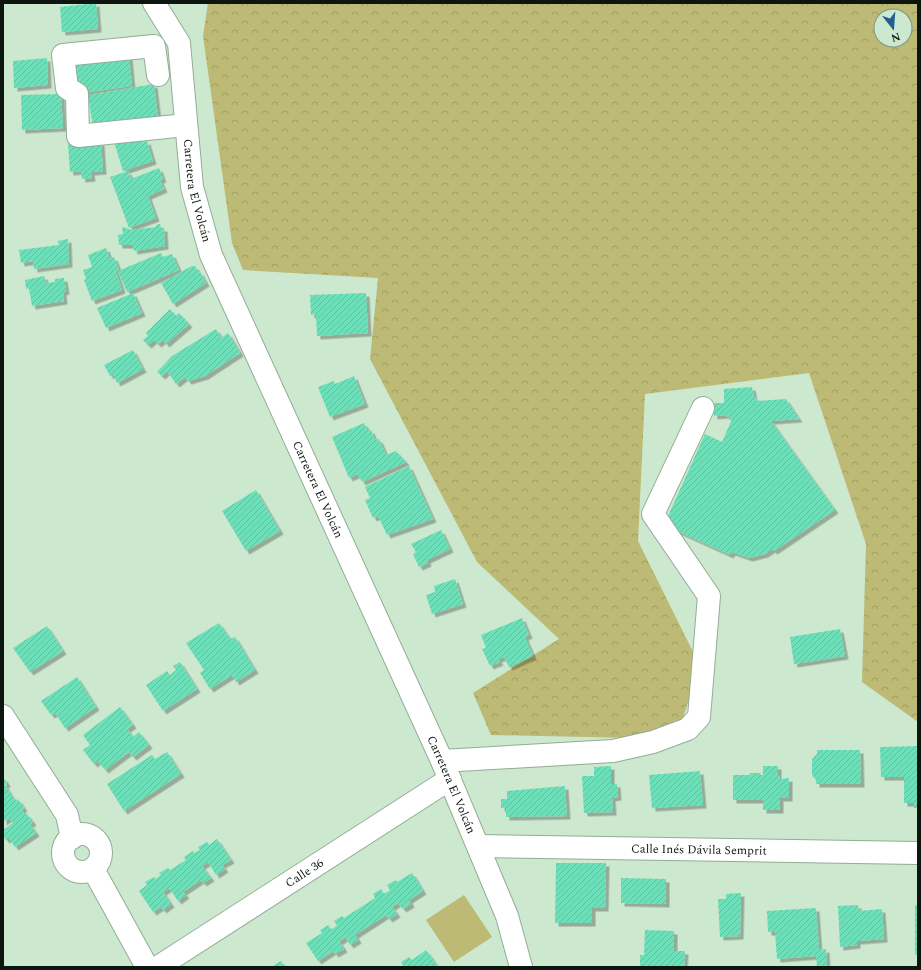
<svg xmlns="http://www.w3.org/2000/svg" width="921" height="970" font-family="Spectral,serif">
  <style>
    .forest { fill: url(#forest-crowns); fill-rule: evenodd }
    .green { fill: #bcba74 }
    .building { fill: url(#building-hatch); filter: url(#shadow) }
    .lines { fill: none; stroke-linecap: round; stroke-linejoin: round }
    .minor-casing { stroke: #92ad95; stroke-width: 24 }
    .minor { stroke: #fff; stroke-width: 22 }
    .labels { text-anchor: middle; stroke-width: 3.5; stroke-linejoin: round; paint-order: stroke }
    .street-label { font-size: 12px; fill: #0d160e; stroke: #cce8cf }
  </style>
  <defs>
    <pattern id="forest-crowns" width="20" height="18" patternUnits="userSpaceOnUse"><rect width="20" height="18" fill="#bcba74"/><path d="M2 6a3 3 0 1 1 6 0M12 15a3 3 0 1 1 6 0" fill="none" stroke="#a09f63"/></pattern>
    <pattern id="building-hatch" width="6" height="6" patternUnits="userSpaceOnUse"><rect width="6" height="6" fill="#6ee0b9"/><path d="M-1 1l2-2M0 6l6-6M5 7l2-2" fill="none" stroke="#5ebf9e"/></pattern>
    <filter id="shadow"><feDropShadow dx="3.5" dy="3.5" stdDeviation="0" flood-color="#0004"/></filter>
  </defs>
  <rect width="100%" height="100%" fill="#cce8cf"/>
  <path class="forest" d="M208,3h710v719l-56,-40 4,-138 -57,-171 -164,21 -7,147 62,125 -24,73 -185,-4 -18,-42 86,-54 -82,-77 -107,-203 8,-81 -135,-8 -11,-27 -29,-207zM881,16h24v24h-24z"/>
  <path class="green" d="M464,895l28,42 -38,25 -28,-42z"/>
  <path class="building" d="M96,3l2,26 -36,3 -2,-25z
    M129,56l3,30 -49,7 -1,-11 -11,1 -2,-18z
    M47,58l1,27 -34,3 -1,-27z
    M154,84l4,33 -65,10 -5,-32z
    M61,94l2,34 -41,2 -1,-35z
    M138,135l3,8 6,-2 6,20 -30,10 -9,-29z
    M101,142l2,29 -12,1 1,6 -10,1 -1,-8 -11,1 -2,-29z
    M159,168l4,11 -3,1 4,9 -16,7 8,22 -27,10 -19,-51 18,-6 3,8z
    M160,224l1,4h3l1,18 -31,5 -1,-6h-14l-1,-10 5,-1 -1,-7 10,3 24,-3v-2z
    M68,239l1,25 -35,5 -1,-8 -12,2 -2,-13 40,-5 -1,-4z
    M106,248l4,11 4,-2 5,13 -3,1 6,19 -30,11 -8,-21 2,-1 -3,-9 9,-3 -4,-12z
    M161,253l2,4 9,-3 7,16 -52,22 -9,-21z
    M192,266h3l4,7 1,-1 6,11 -33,21 -12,-21z
    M44,276l2,7 9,-1v-3l9,-1 2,13 -3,1 1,9 -32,5 -3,-18 -3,1 -1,-9z
    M133,293l9,20 -36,15 -9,-20z
    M366,293l2,40 -51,3 -1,-22 -5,1 -1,-20z
    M170,309l6,7 3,-3 10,11 -23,20 -3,-4 -5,4 -4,-4 -6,5 -5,-5 5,-4 -2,-3z
    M216,329l5,9 7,-5 12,20 -35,23 -17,5 -3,-4 -9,7 -9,-13 -5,5 -5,-4 15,-16z
    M133,350l10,19 -26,14 -4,-9 -3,2 -6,-11z
    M354,376l11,28 -35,13 -12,-30 16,-6 1,3z
    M752,387l2,10h3v4l29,-2 13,20 -28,2 64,89 -61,41 -2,-2 -7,5 -16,4 -17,-6 -2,3 -66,-30 41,-91 17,8 10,-23 -7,-4 -11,1 -1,-13h11v-14z
    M364,423l4,8 3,-1 4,10 4,-1 7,16 10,-4 10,11 -44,20 -4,-8 -9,4 -17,-41z
    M409,466l24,53 -46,16 -9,-19 -5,2 -8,-18 5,-2 -5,-11z
    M256,490l24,41 -34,20 -24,-40z
    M441,530l9,19 -23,11 1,3 -9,4 -6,-13 3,-2 -5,-8z
    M455,579l8,25 -31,10 -6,-19 9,-3 -1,-6z
    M522,618l7,17 -4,2 8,19 -24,11 -5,-10 -6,2 2,3 -10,4 -8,-17 4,-1 -5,-13z
    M219,623l11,16 5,-2 20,33 -19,12 -4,-7 -22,14 -10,-16 4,-3 -18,-27z
    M47,626l16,25 -33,21 -17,-24z
    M840,629l5,27 -51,8 -4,-27z
    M180,662l17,27 -34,22 -17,-26 21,-14 3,4 6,-5 -3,-4z
    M77,677l19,30 -31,21 -10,-15 -4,2 -10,-14z
    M120,707l13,18 -6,4 6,8 6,-5 10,13 -16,12 -4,-5 -24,18 -7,-9 -4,3 -11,-14 7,-5 -7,-10z
    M918,746v62h-4v-5h-10v-26h-23l-1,-30z
    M817,750h43l1,34h-45v-4l-4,-5v-16l5,-5z
    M167,752l14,22 -57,37 -17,-27 45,-29 3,4z
    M611,766v18h6l1,13 -6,1 1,14 -29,1 -2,-37h12v-9z
    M763,766h15v10h2v3l9,-1v20h-9v12h-17v-10h-30v-25h17v-2h11l-1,2h3z
    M700,771l3,34 -51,3 -3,-33z
    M3,777l4,6 -2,2 6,10 5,6 2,-2 6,9 -2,1 2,4 2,2 1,-1 6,8 -3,2 6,9 -21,14 -6,-9 -3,2 -3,-4v-6l10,-7 -4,-5 -6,4z
    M565,786l2,30 -61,1v-9h-5v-9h6v-8z
    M217,839l14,21 -9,5 3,4 -9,6 -8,-13 -6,4 9,12 -8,5 -2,-3 -18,12 3,3 -8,6 -9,-13 -6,4 8,12 -8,6 -2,-3 -8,5 -14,-21 8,-6 -2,-3 9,-5 1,2 2,-1 4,-3 -2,-2 9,-5 2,2 16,-10 -2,-3 9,-6 1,2 6,-3 -2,-3 9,-5 2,3z
    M556,863h50l-1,45h-13v15h-37z
    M412,873l11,18 -14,9 2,4 -8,5 -5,-6 -6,4 5,7 -8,5 -3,-4 -31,20 3,5 -8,5 -5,-8 -3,3 -3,1 5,8 -9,5 -2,-3 -15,10 -12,-18 16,-10 -2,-3 8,-5 3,4 3,-1 3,-3 -3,-4 8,-5 2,2 31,-20 -2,-4 8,-5 3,5 6,-4 -3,-5 9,-5 1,2z
    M621,878l45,1v25l-45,-1z
    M741,893l-1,43 -20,1 -2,-38h8v-5z
    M858,905l1,6 23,-2 2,30 -27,2v4l-17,2 -2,-41z
    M915,905h3v50h-3z
    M816,908l3,42 7,-1 1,18h-10l-1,-11 -39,3 -2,-27h-7l-1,-21z
    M645,930l29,1v20h11l-1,16h-44v-12h4z
    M426,950l12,17h-34l-3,-5 8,-5 3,3z
    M281,961l4,6h-14z"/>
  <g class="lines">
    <defs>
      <g id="minor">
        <path id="s1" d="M154,3l25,40 13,144 19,68 231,506 65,155 14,51"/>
        <path d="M158,75l-4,-29 -91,9 4,33 10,6 1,42 108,-11"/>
        <path d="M3,716l64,99 5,23"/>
        <path d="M442,761l171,-10 40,-9 35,-13 11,-12 10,-121 -56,-82 50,-106"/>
        <circle cx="82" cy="853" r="19"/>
        <path id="s2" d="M479,846l439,7"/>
        <path d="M93,869l54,98"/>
        <path id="s3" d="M158,967l292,-188"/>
      </g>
    </defs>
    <use href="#minor" class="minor-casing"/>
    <use href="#minor" class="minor"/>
  </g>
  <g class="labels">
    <g class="street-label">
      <text dy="4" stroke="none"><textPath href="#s1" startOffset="196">Carretera El Volcán</textPath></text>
      <text dy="4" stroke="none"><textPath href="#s1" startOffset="520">Carretera El Volcán</textPath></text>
      <text dy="4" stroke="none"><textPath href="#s1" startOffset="844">Carretera El Volcán</textPath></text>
      <text dy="4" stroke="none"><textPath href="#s2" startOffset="220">Calle Inés Dávila Semprit</textPath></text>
      <text dy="4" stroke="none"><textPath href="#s3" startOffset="174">Calle 36</textPath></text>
    </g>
  </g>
  <rect width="921" height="970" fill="none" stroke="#0d160e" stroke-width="8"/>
  <g transform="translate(893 28) rotate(163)"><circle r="19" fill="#cce8cf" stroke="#809482"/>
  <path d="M0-3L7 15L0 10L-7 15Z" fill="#235d94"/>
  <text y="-6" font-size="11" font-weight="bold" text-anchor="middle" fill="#0d160e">N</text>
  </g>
</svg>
